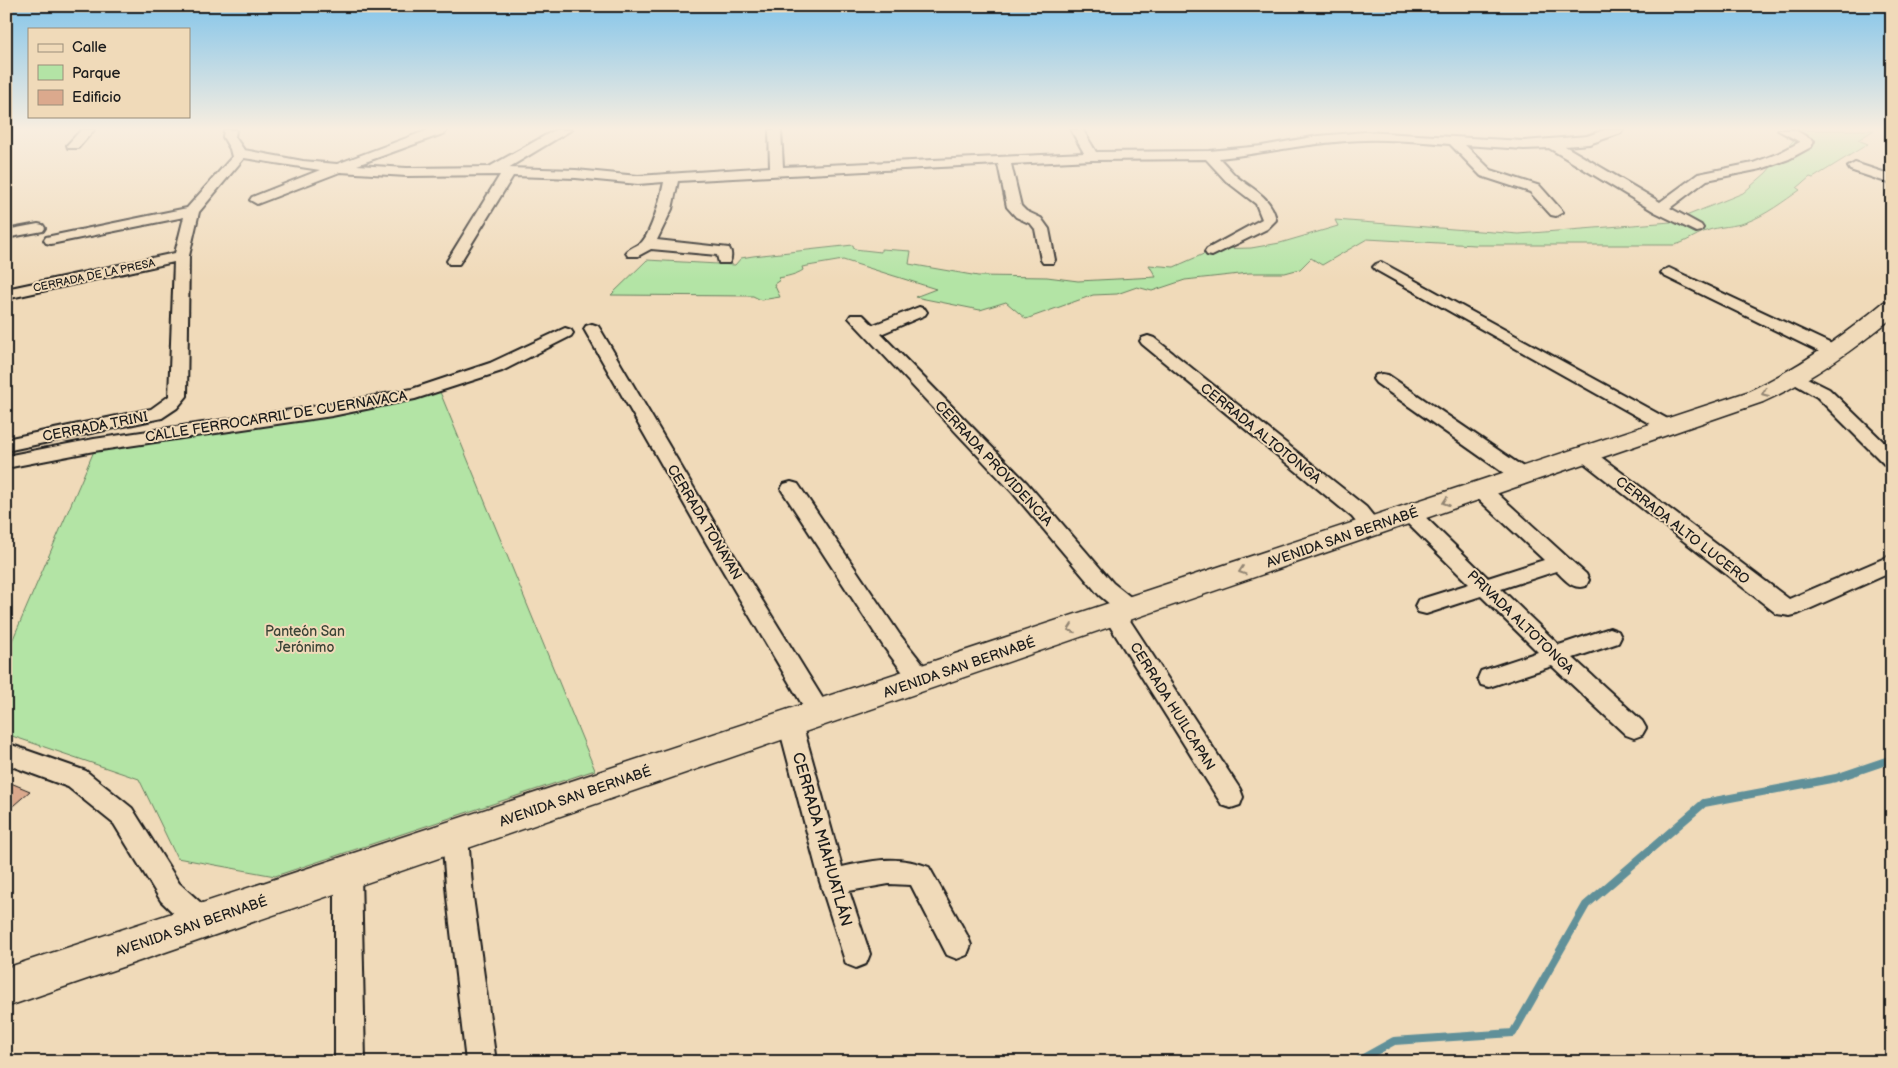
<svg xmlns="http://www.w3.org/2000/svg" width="1898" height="1068" font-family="'Balsamiq Sans',sans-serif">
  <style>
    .green { fill: #b3e4a5; stroke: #688060 }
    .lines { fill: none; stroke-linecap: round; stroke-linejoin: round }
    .stream { stroke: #619099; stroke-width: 8 }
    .building { fill: #dba98d; stroke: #1c1c1c }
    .minor-casing { stroke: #1c1c1c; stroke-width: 4 }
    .secondary-casing { stroke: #1c1c1c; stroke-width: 3 }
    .minor { fill: #f0dab9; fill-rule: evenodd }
    .secondary { fill: #f0dab9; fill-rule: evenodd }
    .oneway { stroke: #918472 }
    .labels { text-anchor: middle; stroke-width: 4; stroke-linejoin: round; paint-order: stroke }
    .far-street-label { font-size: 11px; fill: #1c1c1c; stroke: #f0dab9 }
    .street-label { font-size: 14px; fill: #1c1c1c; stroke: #f0dab9 }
    .park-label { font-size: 14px; fill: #3a4437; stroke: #f0dab9 }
    .near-street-label { font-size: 16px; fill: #1c1c1c; stroke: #f0dab9 }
  </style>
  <rect width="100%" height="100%" fill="#f0dab9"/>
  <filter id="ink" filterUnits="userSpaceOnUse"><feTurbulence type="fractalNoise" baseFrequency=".02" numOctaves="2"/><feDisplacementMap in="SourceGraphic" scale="10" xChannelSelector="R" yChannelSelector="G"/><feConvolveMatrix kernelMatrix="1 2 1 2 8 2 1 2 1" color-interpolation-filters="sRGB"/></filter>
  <g filter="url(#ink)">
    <path class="green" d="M1802,130h72l-16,10 10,4 -55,34 -3,-1 -13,11 3,2c-16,11 -34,25 -53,32 -13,5 -28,4 -41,9 -11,4 -21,12 -32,14h-199l-108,-6 -45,26 -11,-7 -11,11 -15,4h-36l-64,7 -33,11 -15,-4 -20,7 -24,1 -67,24 -20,-17 -26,8 -65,-13 21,-8 -93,-29 -41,7 1,3c-5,4 -18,7 -25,8l2,2 -6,4 6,13 -19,3 -8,-4 -142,-1 36,-35 88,5 6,-7 12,-2 100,-11 1,4 27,3v-3l30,2 -2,13 69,12 69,1 31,4 78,-4 -7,-12 25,2 41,-18 36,-1 29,-5 58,-17 -3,-6 184,14 152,-12 72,-29 23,-20z
      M440,392l155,378 -320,106 -98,-18 -38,-79 -133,-45v-79l88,-204 192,-28z"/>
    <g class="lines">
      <path class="stream" d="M1356,1062l38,-21 119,-8 73,-128 118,-102 132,-25 56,-19"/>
    </g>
    <path class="building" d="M6,781l24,10 -24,21z"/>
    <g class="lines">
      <defs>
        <path id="minor" d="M81,130h13l-16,18h-10l-1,-3z
          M224,130h12l-1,7 9,13 59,11 34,3 91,-34h19l-2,3 -88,32 50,3 82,-1 66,-37h16l-63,38 68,2 62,6 132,-9 -1,-37h12l2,37 301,-14 -13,-23h12l13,22 113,-1 53,-5 56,-10 47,-4 159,9 63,-5 17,-6h19l-2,3 -32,11 -24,2 95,56 38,-28 55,-11 26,-10 21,-11 -22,-12h17l19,11 -3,6 -22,12 -28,10 -54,11 -37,28 31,17 2,3 -2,3 -5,1 -41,-20 -106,-64 -25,1 -59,-4 26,25 49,16 23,26 -7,4 -5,-1 -21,-23 -49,-16 -31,-32c-28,-2 -57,-5 -85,-4 -49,1 -97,13 -146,18 6,6 11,12 17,18 16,13 36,21 40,44l-9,9 -55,27 -5,-1 -2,-3 2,-3 55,-30 -6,-15 -30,-23 -20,-22 -114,1 -81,4 10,42 5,5 15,7 8,11 6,31 -2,3h-10l-2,-3 -6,-31 -4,-5 -15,-7 -9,-10 -9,-43 -320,17 -6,28 -15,31 72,8c3,4 3,11 0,15h-10l-2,-8 -66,-6 -13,7h-10l-2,-3c4,-6 11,-7 16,-11 10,-11 19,-45 22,-60l-26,2 -62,-6 -63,-2 -52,85 -2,3h-10l-2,-3 53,-86 -93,1 -67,-4 -83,32 -7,-4 2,-3 68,-27 -76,-12 -45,54 -10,44 -2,140 -10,12 -15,10 -156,33v-12l145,-30 18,-13 5,-134 -168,37v-10l169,-36 9,-36 -133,27 -5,-1 -2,-3 2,-3 5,-1 136,-28 45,-51 -2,-8 -7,-12z
          M1855,163l37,12v9l-42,-14 -2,-3z
          M38,224l5,1 2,3 -2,3 -37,7v-8z
          M1381,262l294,161 3,4 -3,4 -6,2 -6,-2 -287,-161 -3,-3 3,-3z
          M1669,268l171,80 2,4 -2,4h-12l-164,-80 -3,-3 3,-3z
          M919,307l6,2 2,3 -2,3 -44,19 146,149 86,100 25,20 3,6 -3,6 -11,1 113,173 3,8 -3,8 -9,3 -9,-3 -116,-185 -3,-6 3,-6 6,-2 -13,-11 -86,-102 -164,-175 2,-3h12l10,10z
          M592,324l6,2 2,3 121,205 107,173 4,7 -4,7 -8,3 -8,-3 -105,-177 -123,-215 2,-3z
          M565,328l6,2 2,3 -2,3 -69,35 -87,28 -83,17 -238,35 -88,17v-12l88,-17 238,-35 80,-15 78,-26z
          M1148,336l6,2 212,169 16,20 -3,5c-14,4 -19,-5 -27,-15l-210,-173 -2,-3 2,-3z
          M1797,373l32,16 63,61v17l-7,-2 -68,-68 -26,-15 -3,-4 3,-4z
          M1382,374l6,1 141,96 2,5 -2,5 -7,1 -7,-1 -139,-98 -3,-4 3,-4z
          M1586,449l7,2 196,148 103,-44v17l-94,42 -8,2 -13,-2 -198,-155 -2,-4 2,-4z
          M791,482l7,2 102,151 29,37 3,7 -3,7 -8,2 -8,-2 -29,-39 -103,-158 3,-5z
          M1481,483l7,2 79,72 19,17 3,6 -3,6c-14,4 -20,-6 -30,-15l-55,18 58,56 51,-17 8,3 3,6 -3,6 -45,15 69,63 4,7 -4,7 -8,3 -8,-3 -74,-69 -63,21 -8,-2 -3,-7 3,-7 57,-19 -57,-56 -55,18 -8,-2 -3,-6 3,-6 51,-16 -66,-65 -3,-5 3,-5 7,-2 7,2 71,69 56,-18 -70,-65 -3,-5 3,-5z
          M790,713l8,3 4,7 40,144c33,-7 55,-12 87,0l38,68 4,10 -4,10 -10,4 -10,-4 -36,-70 -22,-1 -40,7 21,63 -4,10 -10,4 -10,-4 -26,-82 -42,-159 4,-7z
          M6,743l80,28 46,37 47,75 33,30 4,9 -4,9 -10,4 -10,-4 -31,-30 -47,-77 -46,-37 -62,-23z
          M455,825l9,4 4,8 5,60 23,165h-30l-19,-165 -5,-60 4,-8z
          M348,861l9,3 4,9 4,189h-30v-189l4,-9z"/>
        <path id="secondary" d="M1892,301v17c-40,33 -81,62 -129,84l-1757,605v-39l1741,-576c50,-23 94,-54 137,-90z"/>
      </defs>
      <use href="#minor" class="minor-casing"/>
      <use href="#secondary" class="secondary-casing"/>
      <use href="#minor" class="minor"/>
      <use href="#secondary" class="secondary"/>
    </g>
    <defs><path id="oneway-chevron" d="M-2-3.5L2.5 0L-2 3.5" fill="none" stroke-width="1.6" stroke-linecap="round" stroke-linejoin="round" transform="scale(1.25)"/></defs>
    <g class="oneway">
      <use href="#oneway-chevron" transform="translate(1765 393) rotate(157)"/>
      <use href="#oneway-chevron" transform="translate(1446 502) rotate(161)"/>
      <use href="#oneway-chevron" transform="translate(1242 571) rotate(161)"/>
      <use href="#oneway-chevron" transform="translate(1071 629) rotate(161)"/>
    </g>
  </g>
  <linearGradient id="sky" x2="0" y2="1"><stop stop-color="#84c5ea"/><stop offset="0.46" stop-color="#f8eee0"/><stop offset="1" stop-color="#f8eee0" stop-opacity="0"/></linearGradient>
  <rect width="1898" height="280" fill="url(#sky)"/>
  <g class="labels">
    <g class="far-street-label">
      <text transform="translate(94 275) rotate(-12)" y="4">CERRADA DE LA PRESA</text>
    </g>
    <g class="street-label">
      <text transform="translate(276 416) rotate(-9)" y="5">CALLE FERROCARRIL DE CUERNAVACA</text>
      <text transform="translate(95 426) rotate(-11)" y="5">CERRADA TRINI</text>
      <text transform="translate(1261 433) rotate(39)" y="5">CERRADA ALTOTONGA</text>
      <text transform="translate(994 463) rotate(47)" y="5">CERRADA PROVIDENCIA</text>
      <text transform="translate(705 522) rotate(59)" y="5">CERRADA TONAYAN</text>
      <text transform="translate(1683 530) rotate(38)" y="5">CERRADA ALTO LUCERO</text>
      <text transform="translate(1342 537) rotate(-19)" y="5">AVENIDA SAN BERNABÉ</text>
      <text transform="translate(1521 622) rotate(44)" y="5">PRIVADA ALTOTONGA</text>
      <text transform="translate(959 667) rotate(-19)" y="5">AVENIDA SAN BERNABÉ</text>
      <text transform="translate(1173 706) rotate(58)" y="5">CERRADA HUILCAPAN</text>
      <text transform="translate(575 796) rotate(-19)" y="5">AVENIDA SAN BERNABÉ</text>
      <text transform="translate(191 926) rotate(-19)" y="5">AVENIDA SAN BERNABÉ</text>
    </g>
    <g class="park-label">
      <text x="305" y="636">Panteón San<tspan x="305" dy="16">Jerónimo</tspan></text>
    </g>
    <g class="near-street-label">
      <text transform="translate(823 839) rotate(74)" y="6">CERRADA MIAHUATLÁN</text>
    </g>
  </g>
  <rect width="1898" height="1068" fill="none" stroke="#f0dab9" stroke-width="25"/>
  <rect x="12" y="12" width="1873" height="1043" fill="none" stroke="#1c1c1c" stroke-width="2" filter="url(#ink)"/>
  <rect x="28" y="28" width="162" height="90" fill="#f0dab9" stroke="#9b8e7a"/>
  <rect x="38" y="44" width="25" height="8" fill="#f0dab9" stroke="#9b8e7a"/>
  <text x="72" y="52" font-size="15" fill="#1c1c1c">Calle</text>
  <rect x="38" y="65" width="25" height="15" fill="#b3e4a5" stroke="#9b8e7a"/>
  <text x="72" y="78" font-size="15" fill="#1c1c1c">Parque</text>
  <rect x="38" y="90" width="25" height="15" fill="#dba98d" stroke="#9b8e7a"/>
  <text x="72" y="102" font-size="15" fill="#1c1c1c">Edificio</text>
</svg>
